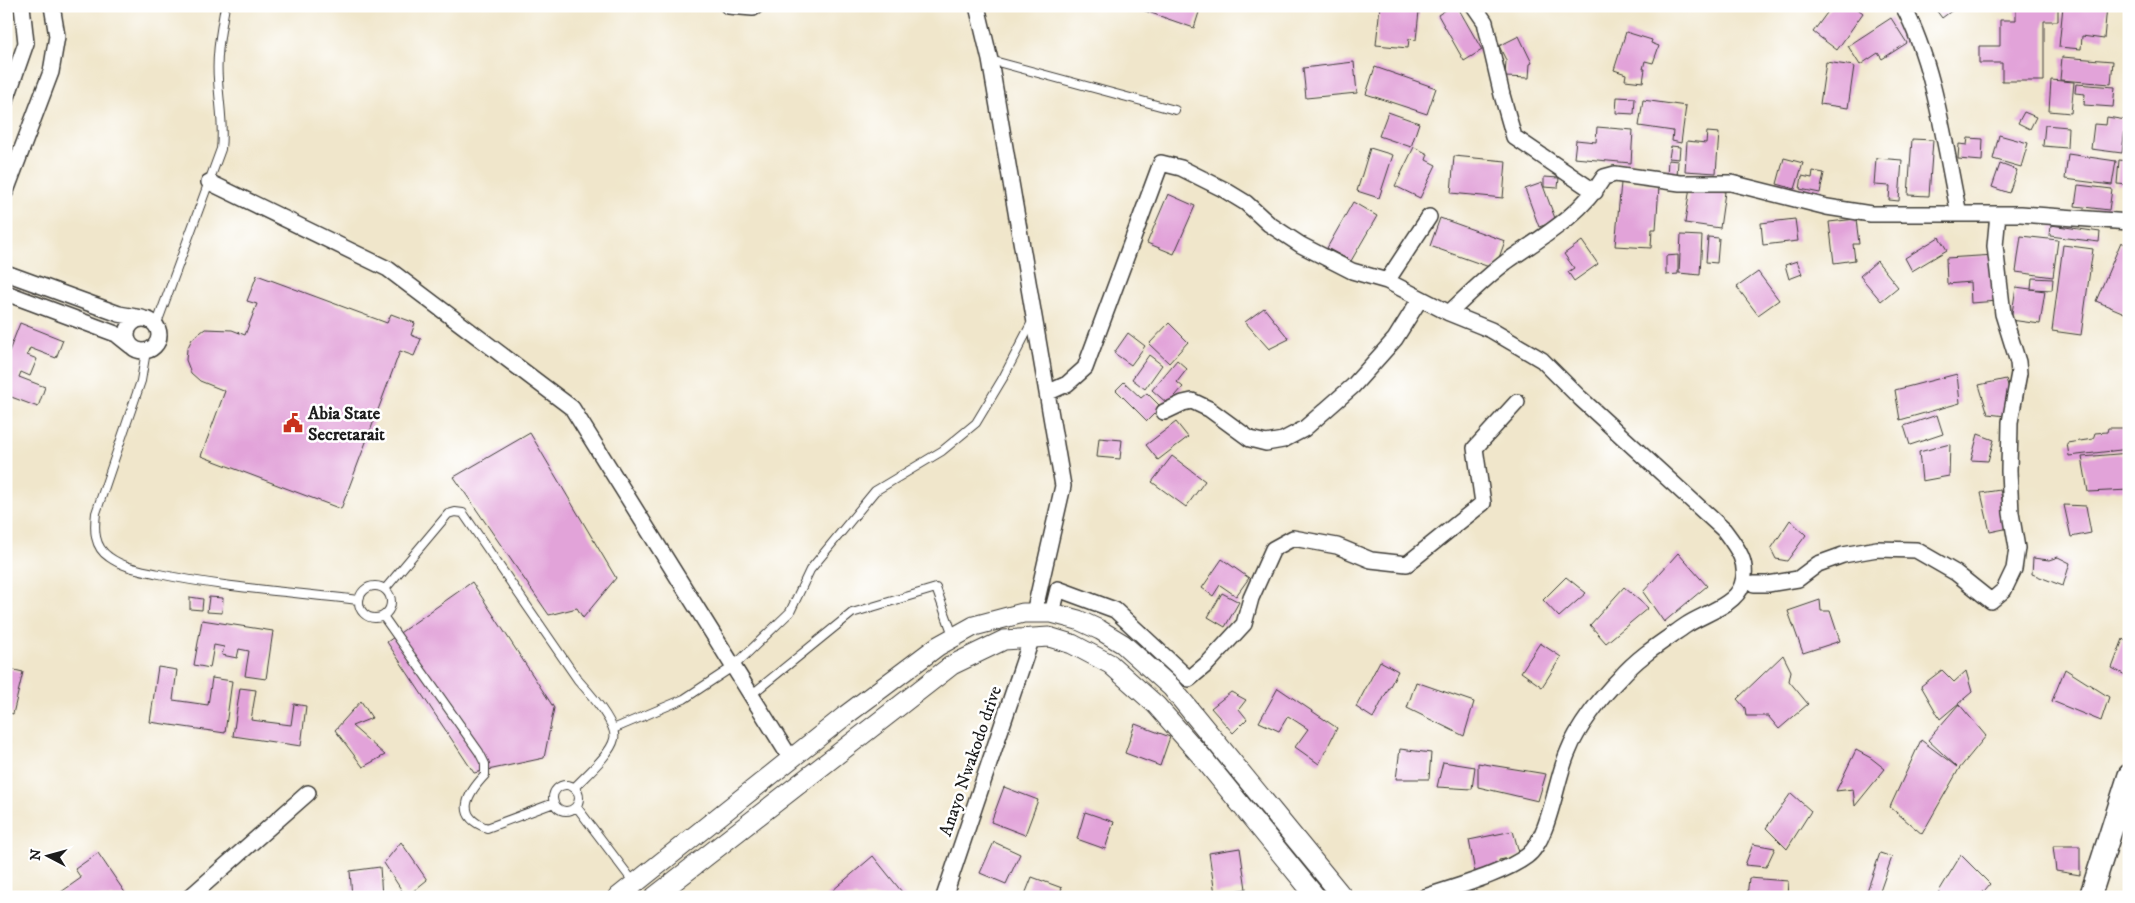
<svg xmlns="http://www.w3.org/2000/svg" width="2135" height="903" font-family="'IM FELL DW Pica',serif">
  <style>
    .building { fill: #e2a3d9 }
    .lines { fill: none; stroke-linecap: round; stroke-linejoin: round }
    .service-casing { stroke: #3c3a36; stroke-width: 10 }
    .minor-casing { stroke: #3c3a36; stroke-width: 18 }
    .tertiary-casing { stroke: #3c3a36; stroke-width: 21 }
    .secondary-casing { stroke: #3c3a36; stroke-width: 24 }
    .service { stroke: #fff; stroke-width: 8 }
    .minor { stroke: #fff; stroke-width: 15 }
    .tertiary { stroke: #fff; stroke-width: 19 }
    .secondary { stroke: #fff; stroke-width: 21 }
    .labels { text-anchor: middle; stroke-width: 5; stroke-linejoin: round; paint-order: stroke }
    .poi-label { font-size: 18px; font-weight: bold; fill: #1c1c1c; stroke: #fff; text-anchor: start }
    .street-label { font-size: 18px; fill: #1c1c1c; stroke: #fff }
  </style>
  <rect width="100%" height="100%" fill="#fff"/>
  <filter id="ink" filterUnits="userSpaceOnUse"><feTurbulence type="fractalNoise" baseFrequency=".02" numOctaves="2"/><feDisplacementMap in="SourceGraphic" scale="10" xChannelSelector="R" yChannelSelector="G"/><feConvolveMatrix kernelMatrix="1 2 1 2 8 2 1 2 1" color-interpolation-filters="sRGB"/></filter>
  <filter id="wash" filterUnits="userSpaceOnUse"><feTurbulence type="fractalNoise" baseFrequency=".0096" numOctaves="4" result="noise"/><feDisplacementMap in="SourceGraphic" scale="20" xChannelSelector="R" yChannelSelector="G"/><feGaussianBlur stdDeviation="1.12" result="paint"/><feColorMatrix in="noise" values="0 0 0 0 0 0 0 0 0 0 0 0 0 0 0 0 0 1.4 0 .05"/><feComposite in="paint" operator="in"/></filter>
  <g filter="url(#wash)">
    <rect width="100%" height="100%" fill="#f0e6cb"/>
    <g id="blocks">
      <path class="building" d="M1131,6h70l-7,22z
        M1380,6h34v5h5l-3,29 -7,-1 -1,9 -32,-3z
        M1452,6h5l25,44 -18,11 -26,-46z
        M1832,6h22l9,7 -26,37 -24,-18z
        M1933,6h25l-16,12z
        M2016,6h42v15h-14v60h-42v-18h-23v-17h21v-26h16z
        M2063,6h44l-3,33 -22,-3 -1,13 -22,-2z
        M1891,18l16,25 -25,16 -4,-6 -18,12 -12,-19z
        M1626,32l26,8 -1,3 8,3 -6,17 -8,-2 -2,8h2l-2,13 -18,-2 1,-6 -12,-4z
        M1519,36l13,27 -2,1 -1,14 -24,-1 1,-17 -7,-14z
        M2062,57l51,4 -2,23 -51,-4z
        M1354,62l3,31 -51,5 -3,-30z
        M1826,62l28,4 -6,42 -28,-4z
        M1375,67l61,21 -9,26 -61,-20z
        M2051,80l23,2 -3,31 -22,-2z
        M2076,84l39,3 -2,20 -29,-2 1,-11 -10,-1z
        M1617,97l18,1 -1,16 -18,-1z
        M1643,100l43,6 -5,37 -9,-2 1,-10 -34,-5z
        M1388,112l31,11 -8,24 -32,-11z
        M2024,112l12,5 -6,12 -12,-6z
        M2107,117l19,3 -4,33 -31,-4 3,-25 12,1z
        M2045,125l23,2 -1,21 -24,-2z
        M1597,127l36,3 -2,33 -57,-5 2,-18 20,2z
        M1707,132l12,1 -3,40 -31,-2 2,-30 19,2z
        M1999,135l29,8 -7,24 -28,-8z
        M1968,138l15,1 -1,22 -24,-2 1,-15 8,1z
        M1912,139l21,1 -4,56 -21,-1z
        M1671,146l9,1 -1,12 -10,-1z
        M1414,147l14,7 -2,6 10,5 -16,33 -25,-12z
        M1370,148l23,7 -14,43 -22,-7z
        M2068,154l48,7 -4,24 -47,-6z
        M1454,156l52,5 -3,37 -52,-5z
        M1784,158l19,5 -8,26 -18,-5z
        M1876,158l26,2 -3,41 -10,-1 1,-14 -16,-1z
        M1668,160l10,1 -1,16h-10z
        M2119,160l10,1v24l-12,-1z
        M2000,164l17,6 -8,23 -17,-6z
        M1813,171l11,2 -4,20 -20,-4 2,-13 10,2z
        M1544,177l15,1 -1,10 -14,-1z
        M1542,183l14,38 -17,6 -14,-38z
        M1621,183l38,3 -3,43h-4l-1,19 -36,-2z
        M2078,185l34,4 -3,21 -34,-4z
        M1690,186l35,6 -5,36 -35,-5z
        M1168,194l27,12 -21,48 -27,-11z
        M1353,202l24,14 -26,45 -24,-13z
        M1440,218l65,23 -10,28 -65,-23z
        M1795,219l3,22 -35,4 -2,-22z
        M1856,219l3,25h-6l2,16 -21,3 -5,-41z
        M2051,225l49,7 -1,10 -49,-6z
        M1681,235l21,1 -2,39 -21,-2z
        M2021,236l37,4 -5,37 -37,-5z
        M1708,237l11,1 -2,25 -11,-1z
        M1939,237l8,13 -35,21 -7,-13z
        M1582,241l16,23 -24,17 -6,-9 6,-4 -10,-14z
        M2121,242l8,4v69l-33,-14z
        M2063,245l30,4 -12,86 -29,-4z
        M1678,255v19l-12,1v-19z
        M1995,255l3,46 -27,2 -1,-21 -23,2 -1,-26z
        M1797,261l5,13 -13,5 -4,-14z
        M1877,261l21,26 -17,14 -21,-25z
        M1758,272l21,28 -21,15 -21,-28z
        M257,275l130,48 4,-9 24,9 -4,12 10,4 -7,17 -14,-5 -59,158 -140,-53 24,-65 -25,-10 -9,-8 -5,-13 1,-11 5,-10 13,-10 27,1 13,5 12,-31 -10,-3z
        M2032,278l21,1 -1,11 -21,-1z
        M2016,287l29,4 -5,33 -29,-4z
        M1264,308l25,31 -20,10 -24,-27z
        M20,323l43,17 -7,18 -26,-10 -3,7 10,4 -7,17 -9,-4 -2,5 26,10 -7,20 -32,-12v-36z
        M1169,323l19,19 -19,21 -20,-19z
        M1128,333l17,13 -14,19 -17,-12z
        M1149,355l13,10 -17,24 -13,-10z
        M1177,360l10,9 -10,13 6,5 -15,17 -16,-14z
        M1957,374l3,29 -60,17 -5,-30z
        M2006,379l6,19 -6,18 -18,-2 -9,-29z
        M1124,382l17,16 6,-5 14,14 -14,14 -31,-31z
        M1937,415l6,19 -33,11 -6,-19z
        M1176,422l12,15 -30,23 -12,-15z
        M2108,428h21v21l-60,7 -2,-13 26,-4 2,-6 12,-1z
        M530,433l86,145 -33,40 -6,-10 -28,7 -95,-138z
        M1978,434l16,6 -6,21 -17,-1z
        M1099,438l23,2 -2,19 -23,-2z
        M1950,444l-1,32 -27,5 -3,-29z
        M2129,453v37l-41,2 -6,-35z
        M1172,456l33,25 -19,26 -34,-25z
        M2000,490l9,38 -19,4 -9,-39z
        M2064,505l22,1 5,27 -20,4z
        M1790,520l16,15 -19,26 -11,-2 -5,-10z
        M1678,553l29,33 -43,36 -21,-30z
        M2058,557l12,6 -7,23 -31,-12 1,-16 16,2z
        M1222,559l27,19 -13,18 -16,-11 -7,11 -11,-8z
        M1566,577l20,16 -27,24 -16,-17z
        M472,582l82,126 -10,50 -70,15 -87,-131z
        M1624,587l24,21 -42,35 -16,-18z
        M1222,593l17,9 -14,25 -17,-10z
        M190,597l13,2 -1,11 -12,-1z
        M209,597l14,1 -1,15 -15,-1z
        M1820,600l1,11h9l10,30 -37,12 -15,-42z
        M202,620l71,11 -7,48 -21,-3 4,-25 -10,-2 -2,9 -15,-3 2,-8 -10,-2 -4,23 -16,-3z
        M2123,639l6,5v33l-17,-9z
        M1540,643l21,14 -19,30 -21,-15z
        M1783,655l8,16 -2,10 19,23 -29,25 -11,-13h-22l-1,-8 -8,-9z
        M1380,661l18,10 -25,47 -17,-11z
        M158,667l19,3 -4,30 35,5 4,-27 20,3 -7,52 -75,-11z
        M6,668l17,4 -10,42 -7,-2z
        M2065,669l44,28 -8,24 -49,-20z
        M1942,670l12,12 12,-11 6,21 -32,27 -19,-33z
        M1416,682l58,20 -10,34 -57,-28z
        M240,688l16,2 -5,30 40,5 3,-21 12,2 -5,40 -68,-10z
        M1278,688l59,40 -18,36 -24,-17 13,-18 -20,-13 -9,15 -20,-9z
        M1231,692l15,8 -7,9 8,10 -14,14 -22,-25z
        M361,701l11,17 -20,8 33,29 -22,12 -28,-37z
        M1959,704l27,32 -27,33 -37,65 -32,-27 31,-67 36,27 -29,-27z
        M1135,724l35,13 -10,29 -35,-13z
        M1400,749l31,4 -2,26h-33z
        M1856,750l15,8 14,11 -30,37 -2,-17 -17,2z
        M1443,762l32,5 -3,22 -35,-2z
        M1478,763l68,11 -8,27 -60,-14z
        M1004,787l34,13 -13,35 -34,-13z
        M1791,793l20,18 -24,38 -21,-21z
        M1085,812l29,10 -9,27 -28,-10z
        M1513,831l7,25 -21,4v6l-24,6 -6,-32z
        M401,842l26,38 -21,17 -22,-34z
        M994,842l26,12 -14,30 -26,-11z
        M1753,844l22,4 -9,19 -21,-2z
        M2053,846h27v29l-24,-4z
        M1240,848l6,41 -31,5 -6,-41z
        M98,853l30,44h-74l27,-19 -6,-9z
        M1880,853l12,4 -14,40h-13z
        M1961,855l29,29 -11,13h-34l-7,-4z
        M873,856l33,41h-81z
        M380,867l2,30h-30l-2,-26z
        M1032,877l30,11 -4,9h-34z
        M1749,878l39,3 -1,16h-40z"/>
    </g>
  </g>
  <g filter="url(#ink)">
    <use href="#blocks" fill-opacity="0" stroke="#3c3a36" stroke-width="1"/>
    <g class="lines">
      <defs>
        <path id="service" d="M990,60l185,50
          M156,326l65,-177c3,-24 -2,-46 -3,-70 -2,-25 3,-48 7,-73
          M146,351l-5,30 -45,132c-2,17 -2,34 13,44 15,11 33,13 50,17 66,14 134,18 200,26
          M359 602a16 16 0 1 1 32 0a16 16 0 1 1-32 0Z
          M385,589l63,-75 7,-2 8,1 115,167c10,11 40,45 36,59 -3,15 -29,37 -40,49
          M383,616l96,136 6,12v11c-18,19 -31,41 2,53l67,-25
          M751,695l101,-82 84,-25 18,50
          M613,729l71,-30 50,-33 56,-54 20,-42 65,-79 67,-40 34,-28 27,-45 29,-56
          M553 798a13 13 0 1 1 26 0a13 13 0 1 1-26 0Z
          M576,806l59,78"/>
        <path id="minor" d="M728,6l25,2 3,-2
          M977,6l13,54 73,426 -29,127
          M1474,6l11,16 17,73 12,42 81,55
          M1903,6c32,59 42,142 56,208
          M6,100l20,-57 -4,-37
          M209,182l179,87 184,139 219,351
          M6,191l45,-119 6,-36 -5,-30
          M6,273l113,41 23,4
          M1387,281l42,-64
          M6,293l110,41 15,12
          M1449,313c18,-17 37,-36 57,-51 37,-26 73,-45 98,-85l11,-3 65,9h51l96,24 44,7h150l108,8
          M127 335a16 16 0 1 1 32 0a16 16 0 1 1-32 0Z
          M1047,393l20,-9 18,-16 76,-205 20,5 42,21 23,14 23,21 32,21 51,26 35,10 62,32 42,17 51,30 38,38 144,132c12,16 26,33 18,55 -7,21 -40,29 -57,41 -23,16 -47,31 -65,52 -18,18 -43,50 -52,74 -12,26 -19,88 -41,104 -24,18 -73,31 -102,41
          M1164,412l19,-9 9,-2 17,8 41,30 16,4 17,-3 21,-11 49,-43 42,-47 25,-40
          M1754,584h14l30,-5 20,-15 25,-9 34,-6 39,1 40,23 35,28 13,-11 10,-21 3,-21 -6,-35 -2,-42 1,-49 9,-49 -1,-11 -15,-48 -8,-68 3,-32
          M1052,613l6,-24 57,21 74,69 19,-16 36,-39 7,-26 22,-49 20,-11 44,8 34,14 36,4 76,-61 -8,-55 42,-46
          M190,897l118,-104
          M944,897l88,-260"/>
        <path id="tertiary" d="M618,897l228,-182 92,-69 36,-20 49,-13h29l26,7 22,10 23,14 49,44 171,209
          M654,897l298,-232 52,-25 45,-3 23,7 38,20 46,41 46,52 114,140"/>
        <path id="secondary" d="M2090,897l39,-122"/>
      </defs>
      <use href="#service" class="service-casing"/>
      <use href="#minor" class="minor-casing"/>
      <use href="#tertiary" class="tertiary-casing"/>
      <use href="#secondary" class="secondary-casing"/>
      <use href="#service" class="service"/>
      <use href="#minor" class="minor"/>
      <use href="#tertiary" class="tertiary"/>
      <use href="#secondary" class="secondary"/>
    </g>
  </g>
  <defs>
    <symbol id="civic-bare" viewBox="-9 -9 18 18"><path d="M-.6-6.5H3V-4.5H.6V-3L4-1V1h2V6H-6V1h2V-1L-.6-3ZM-1.2 2.5V6h2.4V2.5Z" fill="#c8321e" stroke="#fff" stroke-width="2.5" paint-order="stroke"/></symbol>
  </defs>
  <g fill-rule="evenodd">
    <use href="#civic-bare" x="279" y="409" width="28" height="28"/>
  </g>
  <g class="labels">
    <g class="poi-label">
      <text x="308" y="419">Abia State<tspan x="308" dy="21">Secretarait</tspan></text>
    </g>
    <g class="street-label">
      <text transform="translate(970 761) rotate(-71)" y="6">Anayo Nwakodo drive</text>
    </g>
  </g>
  <rect width="2135" height="903" fill="none" stroke="#fff" stroke-width="25"/>
  <g transform="translate(48 856) rotate(276)" stroke="#ffffff" stroke-width="4" paint-order="stroke">
  <path d="M0-4L9 19L0 12L-9 19Z" fill="#1c1c1c"/>
  <text y="-8" font-size="14" font-weight="bold" text-anchor="middle" fill="#1c1c1c">N</text>
  </g>
</svg>
